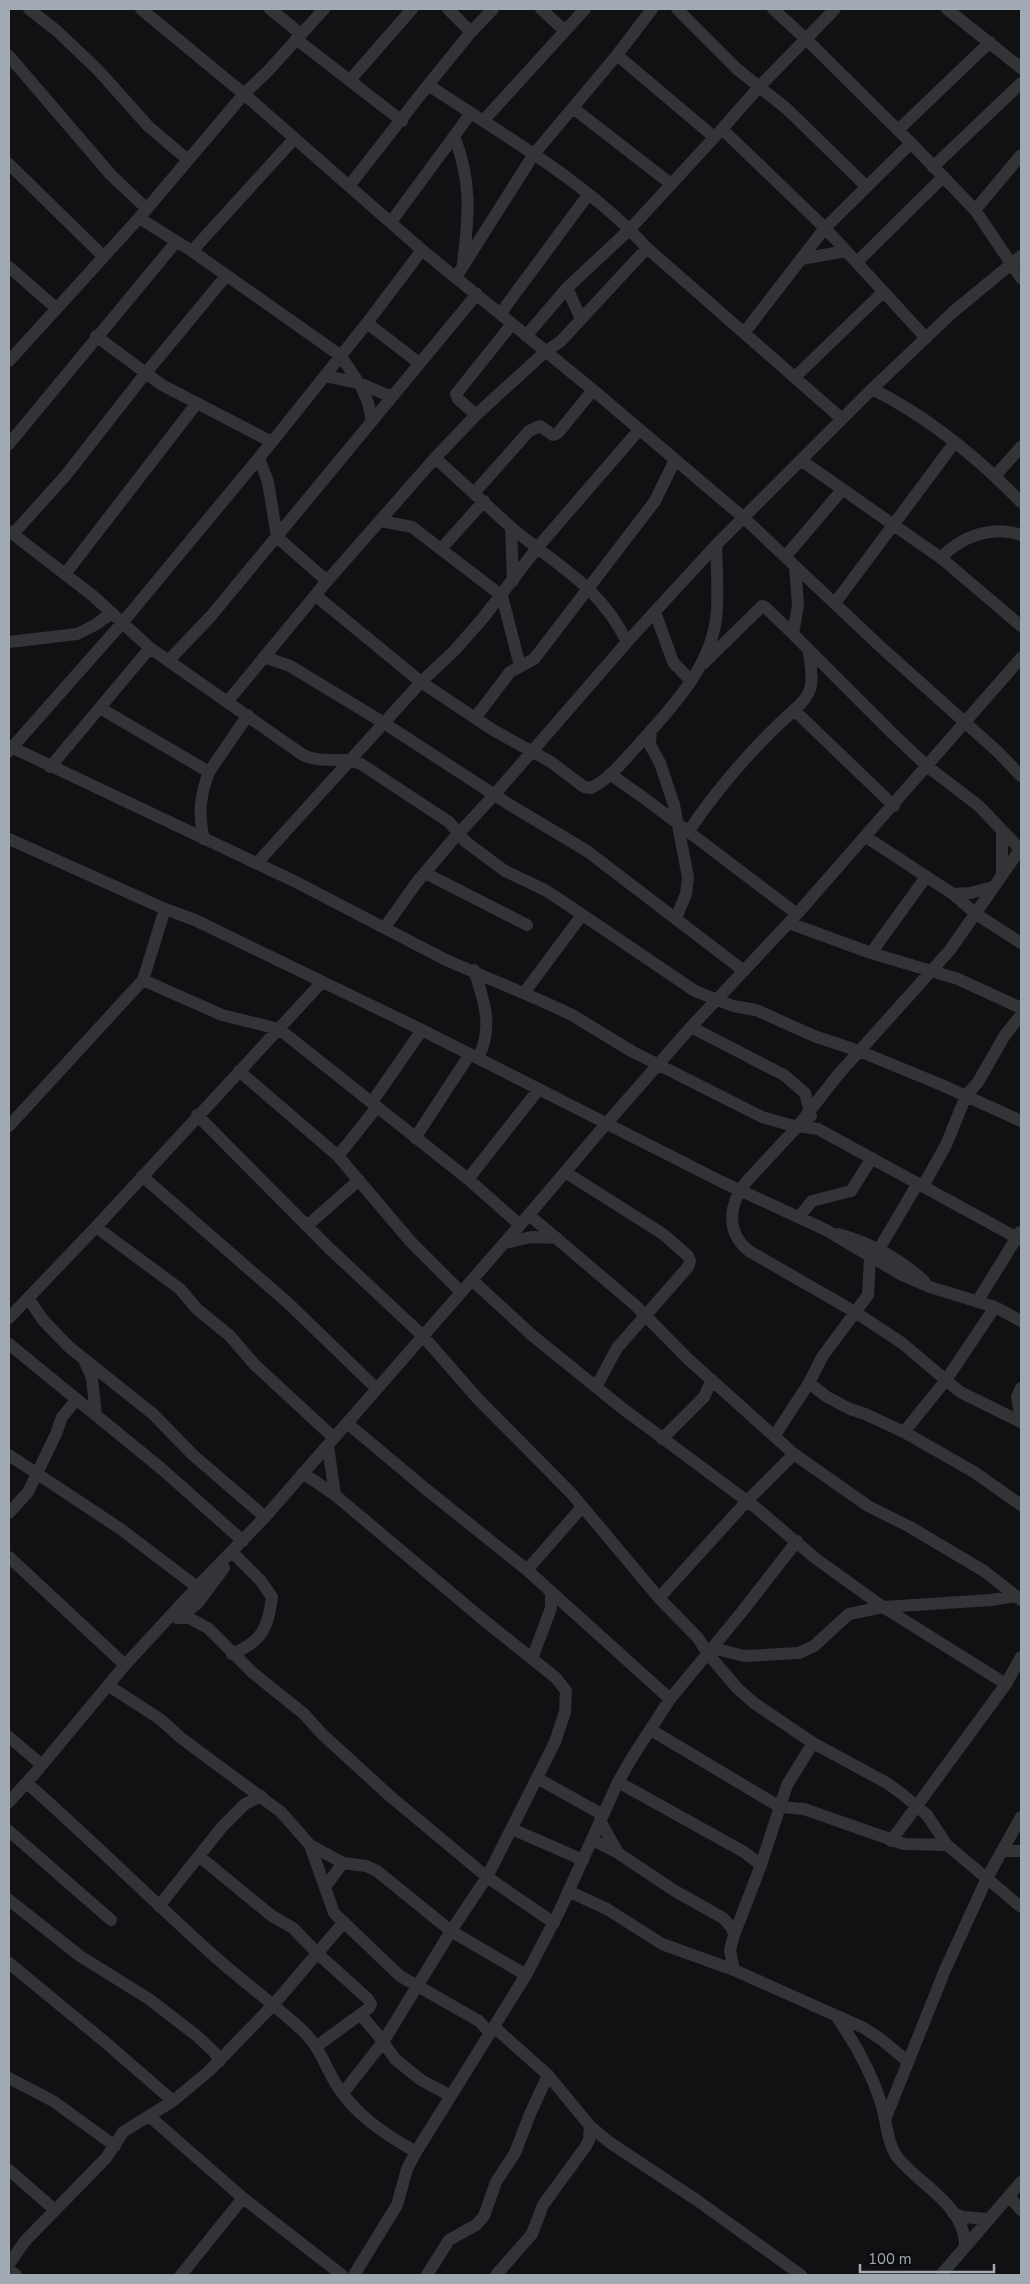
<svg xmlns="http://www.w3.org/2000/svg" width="1030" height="2284" font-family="'Nunito Sans',sans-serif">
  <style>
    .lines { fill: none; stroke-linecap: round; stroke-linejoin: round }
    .minor { stroke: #323438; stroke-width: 12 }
  </style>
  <rect width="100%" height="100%" fill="#111113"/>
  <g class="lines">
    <path class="minor" d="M29,9l28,22 41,39 50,56 40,34
      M141,9l103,85 178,156 171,140 151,128 140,132 113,101 24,25
      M270,9l31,25
      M448,9l23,23
      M541,9l23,21
      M677,9l60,60 50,40 79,77
      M773,9l33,30 105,104 64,67 46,68
      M947,9l74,59
      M296,39l106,82
      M617,55l97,82
      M9,56l102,119 36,34
      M350,80l62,-71
      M573,108l98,76
      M471,113c62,40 126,80 176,135l195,171
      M483,121l102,-112
      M722,129l37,-42 76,-78
      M898,130l92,-88
      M454,136c18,45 15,80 9,127
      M9,164l94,92
      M933,167l88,-84
      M349,186l79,-101
      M975,210l46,-55
      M139,218l53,33 149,105 21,32 6,15 4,18
      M391,222l80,-109 -43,-28 43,-53 22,-23
      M192,251l102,-112
      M801,259l45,-8
      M857,262l86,-85
      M9,267l47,41
      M456,277l78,-123 83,-99 35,-46
      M567,288l14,31
      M500,314l88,-119
      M367,323l52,40
      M744,333l81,-105 86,-85
      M96,336l66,49 110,57
      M526,336l41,-48 63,-59 92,-100 103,99 101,110
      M9,361l130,-143 105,-124 24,-23 56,-62
      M325,376l34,7 33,14
      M795,377l88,-85
      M872,389c55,27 106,69 149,113
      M476,415l-18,-16 -2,-5 56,-70
      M9,444l167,-202
      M259,458l9,24 9,55 50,44
      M435,458c26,23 51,47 77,70 45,38 88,58 115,114
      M802,461l139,97 80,68
      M995,476l26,-29
      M474,493l55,-62 11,-5 13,9 5,-2 35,-43
      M381,521l31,6 90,69 18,70
      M511,527l2,54
      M9,531l83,64 58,53 153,107c22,10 39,0 58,9l88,58 17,20 39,29 40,19 17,11 133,90 38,15 23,4 58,26 45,15 85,35 77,35
      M13,534l53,-59 79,-101 81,-98
      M441,549l43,-48
      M785,557l57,-67
      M941,558c20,-22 52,-33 80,-23
      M795,566l3,39 -5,29 99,99 36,34 51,39 41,43
      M65,574l132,-171
      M315,595l106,87 72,48 58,32 33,25 7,1c19,-9 34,-29 48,-44 34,-38 75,-80 78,-134 1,-21 0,-43 -1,-65
      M835,603l120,-161
      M655,612l18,50 18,19
      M9,642l68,-8 18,-9 17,-12
      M264,657l26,9 94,57 126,82 77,46 157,120
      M169,660l42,-44 266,-322
      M703,664l59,-58 3,1 28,27
      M228,701l99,-120 108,-123 41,-43 69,-63 16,-11 86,-93
      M100,708l109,64
      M794,710c23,-19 18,-31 15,-58
      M475,718l35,-46 24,-13 7,-9 114,-149 20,-41
      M651,730l-1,15 10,18 14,42 14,72 -2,17 -10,24
      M9,746l285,135 152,79 98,42 28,13 61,37 129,65 28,8 28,4 203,111
      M9,751l114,-129 149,-180 95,-119 55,-73
      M50,767l100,-119
      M610,774l34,24 153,116
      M1002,830v44
      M688,832c30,-44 66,-86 106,-122l100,96
      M866,837l87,57 23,20 45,29
      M9,839l156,70 30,11 227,110 298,151 106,49 76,45 28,12 65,20 26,14
      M204,839c-6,-24 -4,-43 5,-67l39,-57
      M1021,848l-71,102 -113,126 -39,50 -52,56c-17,22 -21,50 3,69l106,61 47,31 58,49 61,30
      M257,863l164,-181 34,-32 28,-32 54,-70 102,-118
      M425,873l102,52
      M953,894l17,-1 23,-6
      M165,909l-22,71 79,35 57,14 189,150 52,46
      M789,923l82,30 87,26 63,29
      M385,927l32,-45 33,-39 45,-49 132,-152 89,-97 156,-156 81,-77 68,-56
      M871,953l55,-76
      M474,970c10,31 20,57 4,88
      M524,993l58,-78
      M691,1027l93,48 21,18 6,23
      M239,1071l99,85
      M372,1102l50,-72
      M377,1107l-39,49 73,86 50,50
      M197,1115l132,133 94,88 54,62 94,95 88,105 39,40 10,16 30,35 16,14 59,40 74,40 15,11 25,21 20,30 74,62
      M9,1126l134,-146
      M415,1138l55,-84
      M565,1172l98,62 25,22 2,5 -2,6 -71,81 -21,39
      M142,1176l146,127 89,86
      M468,1179l71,-90
      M923,1186l23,-41 20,-49 12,-14 27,-47 16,-20
      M529,1215l106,90 52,53 107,96 74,52 42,21 74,44 37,29
      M799,1217l13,-16 39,-10 21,-33
      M308,1225l51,-45
      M96,1227l84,62 17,20 33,27 25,29 79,73
      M838,1234c33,9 61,24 86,47
      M505,1243l26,-6 26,1
      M879,1249l39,-66
      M472,1280l61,56 89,72 133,99 60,51 68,49 123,77
      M28,1298l15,22 26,27 84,67 40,41 72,62
      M977,1302l43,-70
      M9,1318l87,-91 226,-245
      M9,1344l154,126 80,71
      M85,1362l7,16 4,37
      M809,1383l18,14 23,12 15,5 39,18 70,40 47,33
      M1021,1388l-4,9 4,23
      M347,1423l80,67 100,80 143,129
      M904,1432l42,-52 49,-73
      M775,1435l34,-52 13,-26 46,-62 2,-37
      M662,1439l42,-42 8,-17
      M328,1446l7,49
      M9,1455l113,75 75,57
      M303,1473l32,22 145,122 76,61 10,13 -1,21 -10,30 -68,135 -36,54 -68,111 -40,51
      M9,1513l19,-21 28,-58 6,-17 15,-18
      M9,1557l116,108
      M527,1570l55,-63
      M659,1598l88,-97 47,-47
      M177,1618l20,-14 27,-36
      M178,1618h11l19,10 45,45 51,41 18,20 69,63 96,80 67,46
      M713,1648l31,8 55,-3 15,-7 35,-32 34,-7 108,-7 25,-4
      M232,1654c30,-13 36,-25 40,-57l-12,-17 -26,-26
      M532,1659l19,-51v-16
      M109,1686l51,33 21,19 100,74 29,33 24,68 66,63 79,45 11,12
      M651,1730l129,77 24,2 100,35 43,1
      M9,1737l33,28
      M537,1778l66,37
      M618,1782l126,70 17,13
      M27,1783c63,56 123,115 186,172 30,27 63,50 92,78 15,15 20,33 31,51 18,30 50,51 80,68
      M9,1802l27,-30 89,-107 72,-78 68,-70 255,-292 86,-101 85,-97 106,-113 224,-256
      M600,1821l18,32
      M512,1829l71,31
      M9,1831l102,89
      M593,1840l25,13 57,38 48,27 9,10 2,7
      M891,1841l115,-157 15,-27
      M310,1845l33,18 23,3 11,5 74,60 75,44
      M1002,1851h19
      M200,1857l72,59 21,12 25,26 50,45 3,5 -2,4 -52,38
      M325,1887l18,-24
      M568,1891l39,18 55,35 72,26 130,58 18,12 25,21
      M9,1900l71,56 69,43 48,37 17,16 6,9
      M159,1906l63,-79 23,-23 16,-8
      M9,1963l96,79 68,59
      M734,1970l-4,-20 4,-15 27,-70 26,-80 26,-42
      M361,2015l17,20 17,24 26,21 30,16
      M836,2016c19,27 34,53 44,84 7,19 6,42 18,58 23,28 68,48 67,89
      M494,2027l54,48 42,51 19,16 89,59 103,74
      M9,2078l44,23 62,45
      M149,2116l94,82 99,77
      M886,2117l59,-147 42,-92 34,-61
      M9,2170l46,40
      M1009,2196l12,14
      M953,2213l10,4 25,2
      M9,2264l16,-23 81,-83 17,-26 50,-31 36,-30 65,-67 70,-82
      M9,2270l7,5
      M181,2275l62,-77
      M354,2275l43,-70 10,-36 9,-17 110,-177 33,-63 59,-130 15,-26 37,-57 71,-86 56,-72
      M427,2275l22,-35 27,-15 8,-9 12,-34 19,-29 15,-39 18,-39
      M496,2275l36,-41 11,-29 43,-59 3,-6 1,-14
      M941,2275l80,-93"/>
  </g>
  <rect width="1030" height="2284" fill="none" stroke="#a2aab4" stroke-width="20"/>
  <path d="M860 2264v8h134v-8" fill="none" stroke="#a2aab4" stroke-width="2.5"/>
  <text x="868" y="2264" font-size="15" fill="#a2aab4" stroke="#0c0c0e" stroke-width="4" paint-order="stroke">100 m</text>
</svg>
